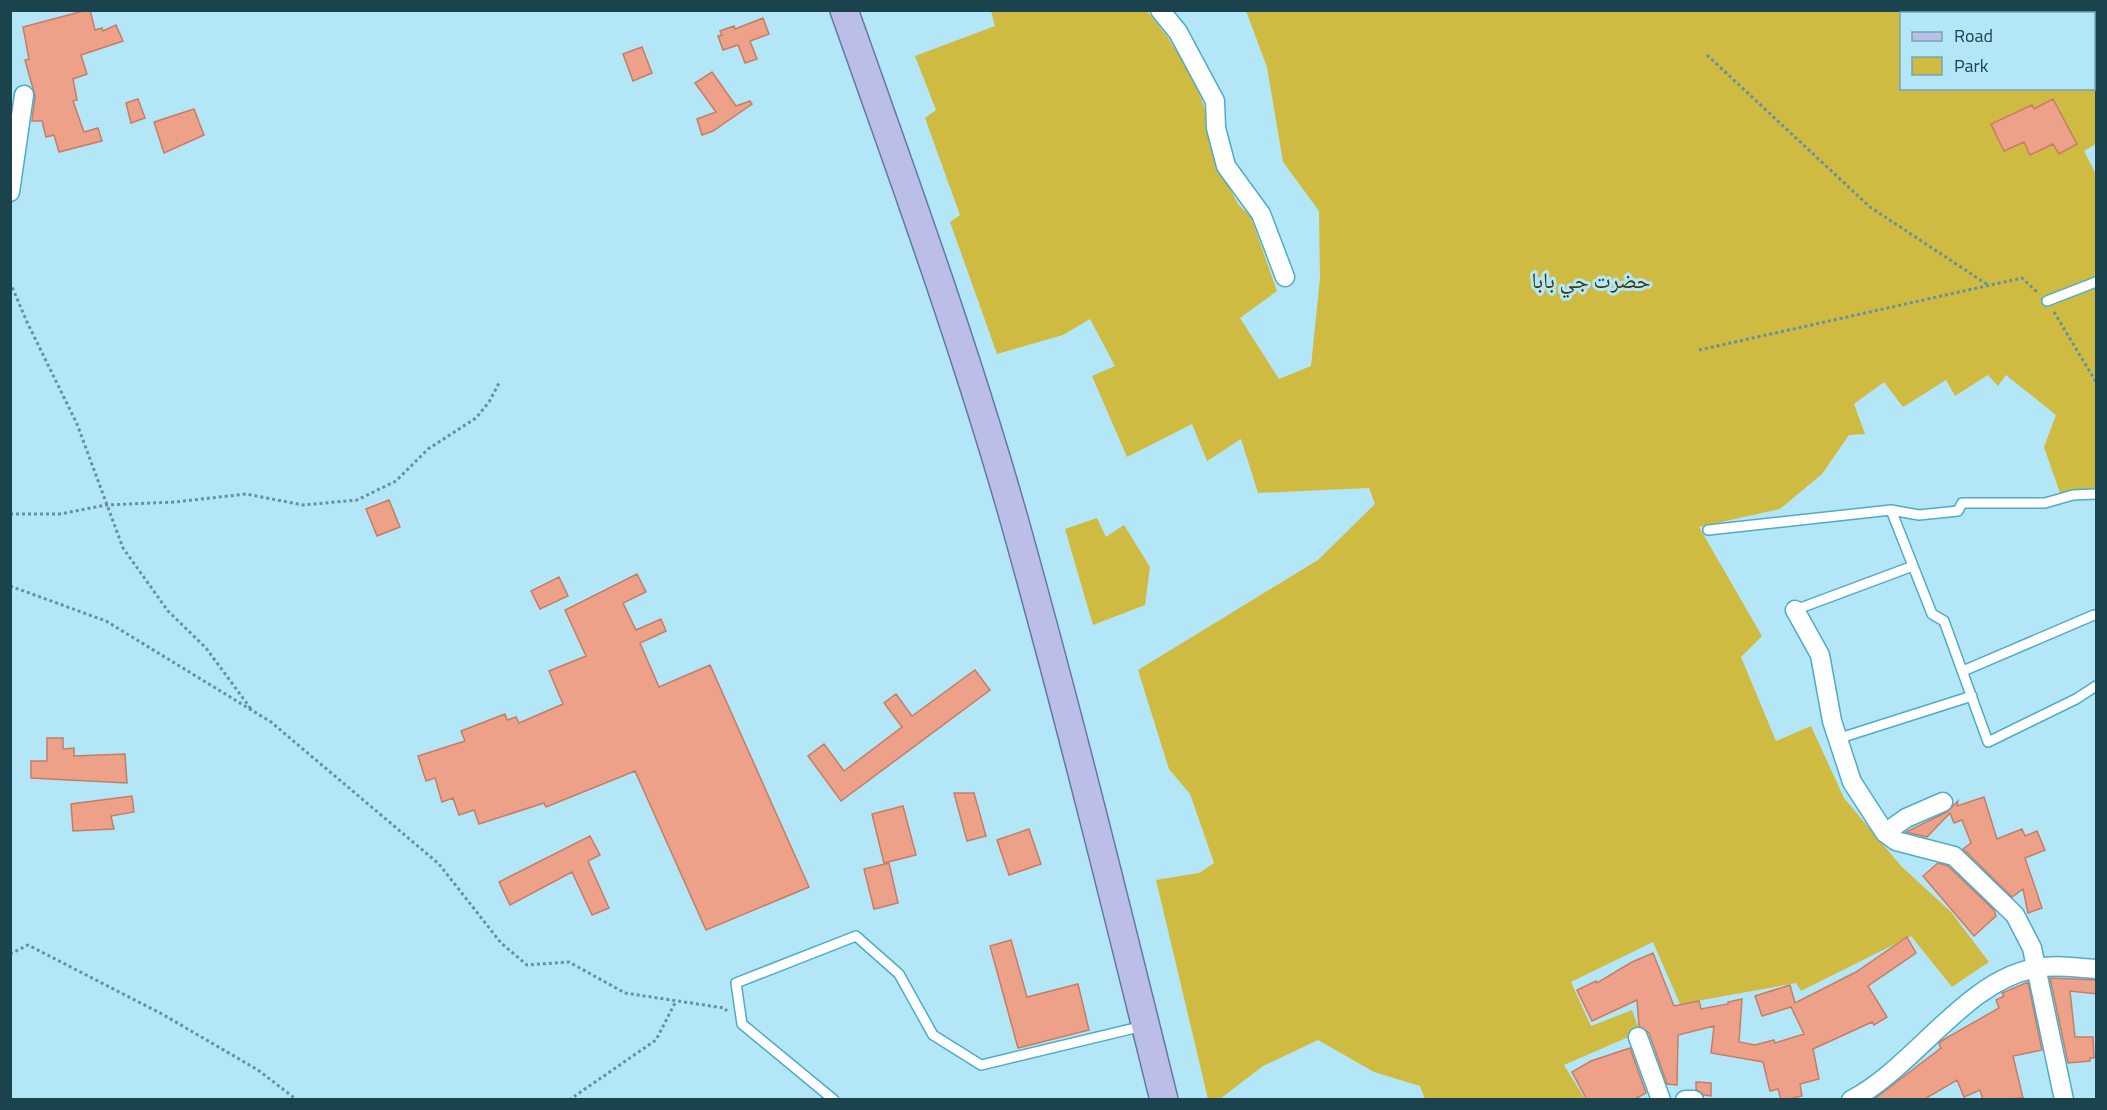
<svg xmlns="http://www.w3.org/2000/svg" width="2107" height="1110" font-family="'Titillium Web','Noto Naskh Arabic',sans-serif">
  <style>
    .green { fill: #cfba42 }
    .building { fill: #eca188; stroke: #c57d65; stroke-width: 1.5 }
    .lines { fill: none; stroke-linecap: round; stroke-linejoin: round }
    .lane-casing { stroke: #4dacc7; stroke-width: 12 }
    .street-casing { stroke: #4dacc7; stroke-width: 21 }
    .primary-casing { stroke: #6577a6; stroke-width: 30 }
    .path { stroke: #6492a0; stroke-width: 3; stroke-dasharray: 3 3; stroke-linecap: butt }
    .lane { stroke: #fff; stroke-width: 9 }
    .street { stroke: #fff; stroke-width: 18 }
    .primary { stroke: #bbbee6; stroke-width: 27 }
    .labels { text-anchor: middle; stroke-width: 6; stroke-linejoin: round; paint-order: stroke }
    .park-label { font-size: 22px; fill: #3d3400; stroke: #b3e7f8 }
  </style>
  <rect width="100%" height="100%" fill="#b3e7f8"/>
  <path class="green" d="M991,11h156l20,25 27,43 10,27 14,60 20,38 13,13 26,74 -37,27 39,61 32,-13 9,-88 -1,-67 -36,-49 -16,-95 -21,-56h776l2,2 -122,1v74h192v-43l2,-1v100l-12,7 12,23v314l-36,5 -16,-46 12,-32 -50,-40 -8,11 -10,-11 -33,21 -9,-16 -43,27 -19,-25 -30,22 11,30 -16,1 -27,39 -42,35 -81,18 63,109 -21,21 35,84 35,-15 33,72 57,68 50,46 38,50 -37,25 -41,-51 -110,55 -5,-8 -116,21 -27,-62 -82,40 20,44 41,-16 8,22 -76,33 21,34h-160l-5,-13 -46,-14 -56,-32 -55,26 -43,33h-12l-52,-219 43,-7 15,-10 -24,-69 -21,-25 -31,-99 180,-110 57,-56 -6,-16 -111,5 -17,-54 -34,22 -15,-37 -65,33 -35,-81 23,-10 -25,-47 -27,16 -66,19 -47,-132 10,-7 -35,-97 11,-8 -21,-54 80,-30z
    M1097,518l9,19 18,-12 26,42 -5,38 -52,20 -28,-96z"/>
  <path class="building" d="M87,10h3l5,20 7,-2 1,3 13,-6 7,16 -42,14 6,19 -14,5 4,21 -4,1 11,31 14,-4 4,13 -43,11 -5,-17 -8,2 -4,-16h-10l3,-25 -10,-36 4,-1 -6,-32z
    M763,18l6,16 -19,7 7,18 -12,4 -7,-18 -15,5 -5,-14 4,-1 -2,-4 14,-5 1,3z
    M642,47l10,26 -19,8 -10,-27z
    M712,72l24,34 14,-5 2,3 -39,27 -11,4 -5,-16 19,-7 -21,-29z
    M138,99l7,19 -14,5 -5,-20z
    M2053,99l24,45 -18,10 -6,-10 -23,11 -6,-13 -20,9 -13,-27 41,-19 2,4z
    M194,109l10,26 -40,18 -10,-31z
    M389,500l11,27 -23,9 -11,-27z
    M637,574l9,18 -23,11 13,27 25,-11 5,12 -26,12 19,44 51,-22 99,222 -103,43 -71,-159 -89,36 -2,-4 -65,21 -5,-14 -15,5 -6,-17 -11,4 -7,-24 -9,3 -8,-25 47,-15 -4,-10 44,-17 2,6 9,-3 3,6 44,-19 -14,-33 37,-15 -21,-46z
    M559,577l9,19 -28,13 -9,-18z
    M975,670l15,20 -149,111 -33,-45 16,-12 20,27 58,-44 -18,-24 12,-9 16,22z
    M47,738h16v11l11,-1v8l51,-2 2,29 -96,-5v-17h16z
    M954,793h20l12,43 -19,5z
    M132,796l2,16 -23,4 3,13 -41,2 -2,-27z
    M1984,797l13,42 25,-10 3,7 12,-5 8,19 -20,8 17,50 -14,5 -5,-24 -11,8 -49,-48 8,-6 -9,-23 -8,3 -4,-10 -23,24 -21,-5 41,-20 11,-11 -1,5z
    M903,806l13,49 -32,8 -12,-49z
    M1029,829l12,35 -32,11 -12,-35z
    M590,836l10,19 -12,6 21,47 -17,7 -20,-43 -62,33 -11,-23z
    M889,863l9,40 -24,6 -10,-40z
    M1938,863l10,3 46,44 2,6 -22,20 -51,-60z
    M1907,937l9,16 -48,33 19,31 -13,8 -2,-3 -59,27 6,30 -19,5 2,12 -18,4h-3l-3,-11 -8,2 -7,-29 -52,-9 3,-27 -36,9 -1,50 -10,-1 -18,-51 -10,-7 -2,-26 -45,21 -15,-31 19,-9 1,2 35,-21 21,-9 21,53 25,-5 2,8 27,-5v-2l14,-3 -3,43 16,3 19,-5 1,3 29,-9 -13,-27 -29,9 -7,-20 35,-11 5,18 61,-31z
    M1011,940l16,57 51,-13 11,46 -71,18 -28,-102z
    M2050,978l47,2v14l-27,-3 5,46h18l1,21h-4v3l-22,2z
    M2028,982l14,68 -29,6 10,42 -40,2 -3,-10 -16,7 -7,-17 -34,20h-50l68,-52 -2,-4 2,-3 58,-33 -3,-8 8,-4 -2,-3z
    M1630,1048l16,45 -13,7h-46l-15,-28 19,-11z
    M1696,1082l15,1v13l-7,-1 -8,-6z"/>
  <g class="lines">
    <defs>
      <path id="lane" d="M2047,301l49,-19
        M1891,510l41,104 12,7 44,121 88,-43 20,-13
        M1708,530l183,-20 28,5 39,-4 4,-8h83l28,-8 23,-1
        M1795,610l118,-44
        M1963,671l131,-56
        M1837,739l135,-43
        M834,1100l-92,-76 -6,-41 120,-47 43,38 34,61 48,30 162,-39"/>
      <path id="street" d="M1160,10l18,22 37,69 1,27 10,38 35,48 24,63
        M10,192l14,-97
        M1795,610l25,45 12,66 20,61 33,51 11,8 58,15 61,59 17,33 32,152
        M1885,833l21,-15 37,-16
        M1638,1037l23,63
        M1685,1100h9
        M1851,1100c63,-32 115,-121 186,-132 19,-4 40,0 59,1"/>
      <path id="primary" d="M844,10c60,169 121,337 170,509 54,193 102,387 150,581"/>
    </defs>
    <use href="#lane" class="lane-casing"/>
    <use href="#street" class="street-casing"/>
    <use href="#primary" class="primary-casing"/>
    <path class="path" d="M1707,55l163,152 118,78
      M10,282l17,40 50,102 46,124 45,63 38,37 45,61
      M2054,312l42,70
      M1699,350l323,-72 16,15
      M10,514h50l46,-9 69,-3 71,-8 57,11 54,-5 39,-19 32,-32 48,-31 13,-16 10,-19
      M10,586l96,35 165,101 168,142 62,79 26,22 42,-3 56,31 99,15 3,3
      M10,954l18,-9 134,69 96,56 39,30
      M569,1100l87,-60 20,-39"/>
    <use href="#lane" class="lane"/>
    <use href="#street" class="street"/>
    <use href="#primary" class="primary"/>
  </g>
  <g class="labels">
    <g class="park-label">
      <text x="1591" y="288">حضرت جي بابا</text>
    </g>
  </g>
  <rect width="2107" height="1110" fill="none" stroke="#1b434e" stroke-width="24"/>
  <rect x="1900" y="12" width="195" height="78" fill="#b3e7f8" stroke="#76a5b4" stroke-width="1.5"/>
  <rect x="1912" y="32" width="30" height="9" fill="#bbbee6" stroke="#76a5b4" stroke-width="1.5"/>
  <text x="1954" y="42" font-size="18" fill="#1b434e">Road</text>
  <rect x="1912" y="57" width="30" height="18" fill="#cfba42" stroke="#76a5b4" stroke-width="1.5"/>
  <text x="1954" y="72" font-size="18" fill="#1b434e">Park</text>
</svg>
